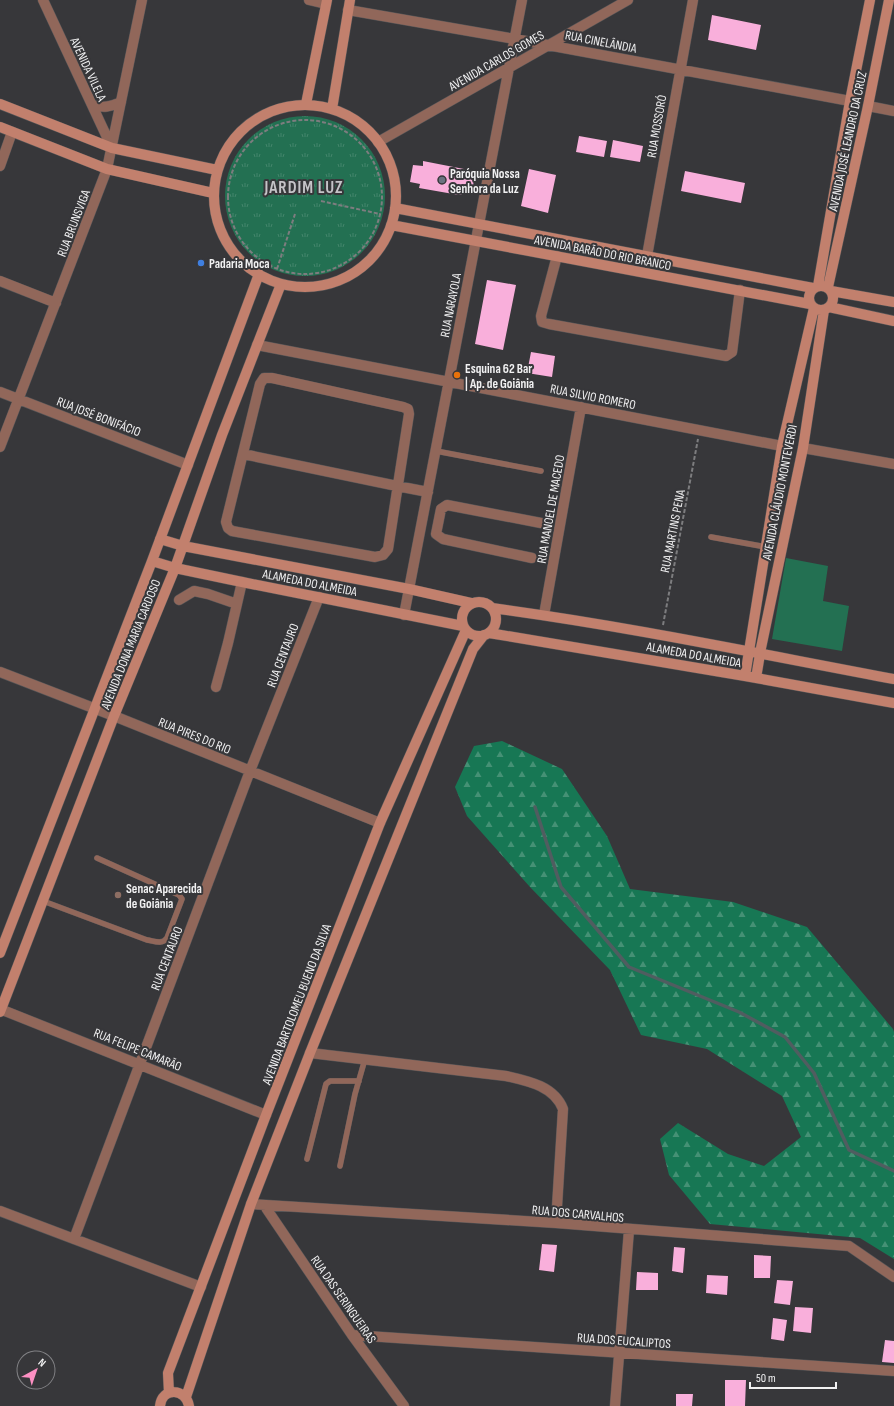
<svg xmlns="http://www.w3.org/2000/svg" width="894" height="1406" font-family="'Sofia Sans Condensed',sans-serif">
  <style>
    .grass { fill: #237052 }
    .forest { fill: url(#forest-firs) }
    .park { fill: url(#park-tufts) }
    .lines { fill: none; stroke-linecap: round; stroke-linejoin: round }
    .stream { stroke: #505d60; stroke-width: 3.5 }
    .building { fill: #f9afdb }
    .lane-casing { stroke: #555557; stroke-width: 6 }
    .street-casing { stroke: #555557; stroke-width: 11 }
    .secondary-casing { stroke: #555557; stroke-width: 11 }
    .path { stroke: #7d7d7f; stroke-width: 2; stroke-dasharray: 4 2; stroke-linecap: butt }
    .lane { stroke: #91675a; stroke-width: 5.5 }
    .street { stroke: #91675a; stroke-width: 10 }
    .secondary { stroke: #c2806d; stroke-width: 10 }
    .worship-dot { fill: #6b7280; stroke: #37373a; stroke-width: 1.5 }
    .shop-dot { fill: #3f7fe0; stroke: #37373a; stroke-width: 1.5 }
    .food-dot { fill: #e8710a; stroke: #37373a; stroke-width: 1.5 }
    .education-dot { fill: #8d6e63; stroke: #37373a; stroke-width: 1.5 }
    .labels { text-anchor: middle; stroke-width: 4; stroke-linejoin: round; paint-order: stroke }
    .street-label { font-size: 13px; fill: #f1f1f2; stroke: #37373a }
    .poi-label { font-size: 13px; font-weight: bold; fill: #f1f1f2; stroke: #37373a; text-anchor: start }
    .district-label { font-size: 17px; font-weight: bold; letter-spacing: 1px; fill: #c5c4c8; stroke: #37373a }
  </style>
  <defs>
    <pattern id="forest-firs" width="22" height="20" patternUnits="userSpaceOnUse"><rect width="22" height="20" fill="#177754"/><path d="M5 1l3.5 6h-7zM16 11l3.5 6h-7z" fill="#459175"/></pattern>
    <pattern id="park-tufts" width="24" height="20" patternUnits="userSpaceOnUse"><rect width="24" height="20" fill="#237052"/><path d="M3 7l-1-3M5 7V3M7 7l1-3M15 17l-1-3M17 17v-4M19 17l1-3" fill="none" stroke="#43856b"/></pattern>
  </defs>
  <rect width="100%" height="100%" fill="#37373a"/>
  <path class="grass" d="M786,558l42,8 -5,35 26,5 -7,45 -70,-12z"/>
  <path class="forest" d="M502,741l60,28 45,67 23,53 103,13 74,25 86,102 1,3v227l-34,-21 -150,-14 -41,-49 -9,-36 18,-16 50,31 36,12 37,-29 -19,-41 -75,-47 -66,-14 -31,-65 -80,-83 -63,-71 -12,-29 19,-41z"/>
  <path class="park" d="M225 196a80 80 0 1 1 160 0a80 80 0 1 1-160 0Z"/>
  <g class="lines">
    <path class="stream" d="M535,807l26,80 68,80 110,45 46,25 29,36 35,77 45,21"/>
  </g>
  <path class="building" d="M712,15l49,10 -5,25 -48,-10z
    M579,136l28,5 -3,16 -28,-5z
    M613,140l30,6 -3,16 -30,-5z
    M423,161l46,9 5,8 -1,9 -5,6 -9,2 -40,-7 1,-4 -10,-2 3,-17 10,1z
    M529,169l27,6 -8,38 -27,-7z
    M685,171l60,12 -4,20 -60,-12z
    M487,280l29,5 -13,65 -28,-6z
    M531,352l24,4 -3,21 -25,-4z
    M542,1244l15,1 -3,27 -15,-2z
    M674,1247l11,1 -2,25 -11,-2z
    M754,1255l17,1 -1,22h-16z
    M637,1272l21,1v17h-22z
    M707,1275l21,1 -1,19 -21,-2z
    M777,1280l16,1 -3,24 -16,-2z
    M795,1307l18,1 -2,25 -18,-2z
    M773,1318l14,2 -3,21 -13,-2z
    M885,1340l9,1v22l-12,-1z
    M725,1380h21l-1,26h-20z
    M676,1394h17l-1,12h-16z"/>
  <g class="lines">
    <defs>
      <path id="lane" d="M436,451l105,20
        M711,537l55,10
        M43,901l104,39c7,1 15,5 20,-2l15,-39 -3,-4 -82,-37
        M307,1159l19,-75 4,-3h29
        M340,1166l15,-72 10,-35"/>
      <path id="street" d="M43,0l69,148
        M309,0l17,4
        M348,10l167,29 335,62
        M92,105c12,3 18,2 29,-3
        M868,106l26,5
        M378,142l250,-142
        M0,166l12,-34
        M557,256l-16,60 1,6 7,2 177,32 6,-4 8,-62
        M647,256l46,-256
        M0,281l56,22
        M257,345l525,101
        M264,378h8l131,29 5,2 1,5 -21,135 -5,6 -8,2 -143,-26 -4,-3 -2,-6 34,-138z
        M0,392l188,73
        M0,447l107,-278 35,-169
        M803,448l91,16
        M243,454l154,32 31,6
        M532,558l-89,-19 -7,-5 5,-25 6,-4 94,18
        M179,600l15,-9 14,3 29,10
        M404,615l118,-615
        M544,615l37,-208
        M0,672l114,44 266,107
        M216,687l12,-44 14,-61
        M0,1009l266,106
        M310,1053l196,23c22,5 48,10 57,33l-7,114
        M251,1204l305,19 293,23 45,31
        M264,1205l88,130 52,71
        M0,1211l201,76
        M74,1239l176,-468 69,-174
        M352,1335l542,36
        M615,1406l14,-176"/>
      <path id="secondary" d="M0,104l112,44 105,22
        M306,104l21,-104
        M214 196a91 91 0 1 1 182 0a91 91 0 1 1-182 0Z
        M332,109l18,-109
        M0,127l107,42 106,24
        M395,208l418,80
        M391,225l419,79
        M809 298a12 12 0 1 1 24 0a12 12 0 1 1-24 0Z
        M818,286l32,-185 20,-101
        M828,287l40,-181 21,-106
        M831,291l63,11
        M829,307l65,14
        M160,539l23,7 226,43 62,14
        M152,561l23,7 67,14 221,44
        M462 619a17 17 0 1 1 34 0a17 17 0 1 1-34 0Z
        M492,608c135,18 268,46 402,71
        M489,633l256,43 149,27
        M745,676l37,-230 32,-138
        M756,678l5,-30 42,-200 21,-138
        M0,953l152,-392 107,-287
        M0,1012l114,-296 61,-148 47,-133 59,-151
        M169,1393l-1,-20 98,-258 114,-292 86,-193
        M186,1397l65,-193 59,-151 163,-404 11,-14
        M160,1406c2,-19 26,-18 29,0"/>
    </defs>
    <use href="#lane" class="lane-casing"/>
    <use href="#street" class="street-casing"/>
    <use href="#secondary" class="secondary-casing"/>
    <path class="path" d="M228 197a77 77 0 1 1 154 0a77 77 0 1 1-154 0Z
      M321,201l59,13
      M277,269l18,-55
      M663,625l35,-186"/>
    <use href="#lane" class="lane"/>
    <use href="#street" class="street"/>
    <use href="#secondary" class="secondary"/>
  </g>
  <circle class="worship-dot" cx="442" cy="180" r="4"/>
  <circle class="shop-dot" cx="201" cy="263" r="4"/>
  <circle class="food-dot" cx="457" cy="375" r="4"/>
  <circle class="education-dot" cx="118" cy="895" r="4"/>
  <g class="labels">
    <g class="street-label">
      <text transform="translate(601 41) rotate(11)" y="5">RUA CINELÂNDIA</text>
      <text transform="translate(496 60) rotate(-30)" y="5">AVENIDA CARLOS GOMES</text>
      <text transform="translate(89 69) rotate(65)" y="5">AVENIDA VILELA</text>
      <text transform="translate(656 126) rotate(-80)" y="5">RUA MOSSORÓ</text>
      <text transform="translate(847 141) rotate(-78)" y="5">AVENIDA JOSÉ LEANDRO DA CRUZ</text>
      <text transform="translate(73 223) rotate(-69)" y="5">RUA BRUNSVIGA</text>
      <text transform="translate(603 252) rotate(11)" y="5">AVENIDA BARÃO DO RIO BRANCO</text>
      <text transform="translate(450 305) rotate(-79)" y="5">RUA NARAYOLA</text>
      <text transform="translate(593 396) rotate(11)" y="5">RUA SILVIO ROMERO</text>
      <text transform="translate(99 416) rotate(21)" y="5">RUA JOSÉ BONIFÁCIO</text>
      <text transform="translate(779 492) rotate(-79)" y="5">AVENIDA CLÁUDIO MONTEVERDI</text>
      <text transform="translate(550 509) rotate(-80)" y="5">RUA MANOEL DE MACEDO</text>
      <text transform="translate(672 531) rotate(-79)" y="5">RUA MARTINS PENA</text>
      <text transform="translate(310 582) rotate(11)" y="5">ALAMEDA DO ALMEIDA</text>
      <text transform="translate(130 644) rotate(-68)" y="5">AVENIDA DONA MARIA CARDOSO</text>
      <text transform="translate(694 654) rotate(10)" y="5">ALAMEDA DO ALMEIDA</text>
      <text transform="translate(282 655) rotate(-69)" y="5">RUA CENTAURO</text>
      <text transform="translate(195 735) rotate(22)" y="5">RUA PIRES DO RIO</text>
      <text transform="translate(166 958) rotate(-69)" y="5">RUA CENTAURO</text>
      <text transform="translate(296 1004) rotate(-69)" y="5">AVENIDA BARTOLOMEU BUENO DA SILVA</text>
      <text transform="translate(138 1049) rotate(22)" y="5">RUA FELIPE CAMARÃO</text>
      <text transform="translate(578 1213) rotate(5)" y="5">RUA DOS CARVALHOS</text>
      <text transform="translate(344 1299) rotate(55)" y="5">RUA DAS SERINGUEIRAS</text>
      <text transform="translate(624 1340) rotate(4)" y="5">RUA DOS EUCALIPTOS</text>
    </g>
    <g class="poi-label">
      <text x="450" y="178">Paróquia Nossa<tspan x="450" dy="15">Senhora da Luz</tspan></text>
      <text x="209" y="268">Padaria Moca</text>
      <text x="465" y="373">Esquina 62 Bar<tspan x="465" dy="15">| Ap. de Goiânia</tspan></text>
      <text x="126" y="893">Senac Aparecida<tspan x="126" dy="15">de Goiânia</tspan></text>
    </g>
    <g class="district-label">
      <text x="304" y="193">JARDIM LUZ</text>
    </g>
  </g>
  <g transform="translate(36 1370) rotate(40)"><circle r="19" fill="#37373a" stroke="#818184"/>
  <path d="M0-3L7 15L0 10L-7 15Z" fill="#fc8fc2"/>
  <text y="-6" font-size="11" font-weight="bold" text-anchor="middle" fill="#f1f1f2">N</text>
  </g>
  <path d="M750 1382v6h86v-6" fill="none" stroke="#f1f1f2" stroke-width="2"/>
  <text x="756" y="1382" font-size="12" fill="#f1f1f2" stroke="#37373a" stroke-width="3" paint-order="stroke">50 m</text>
</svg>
